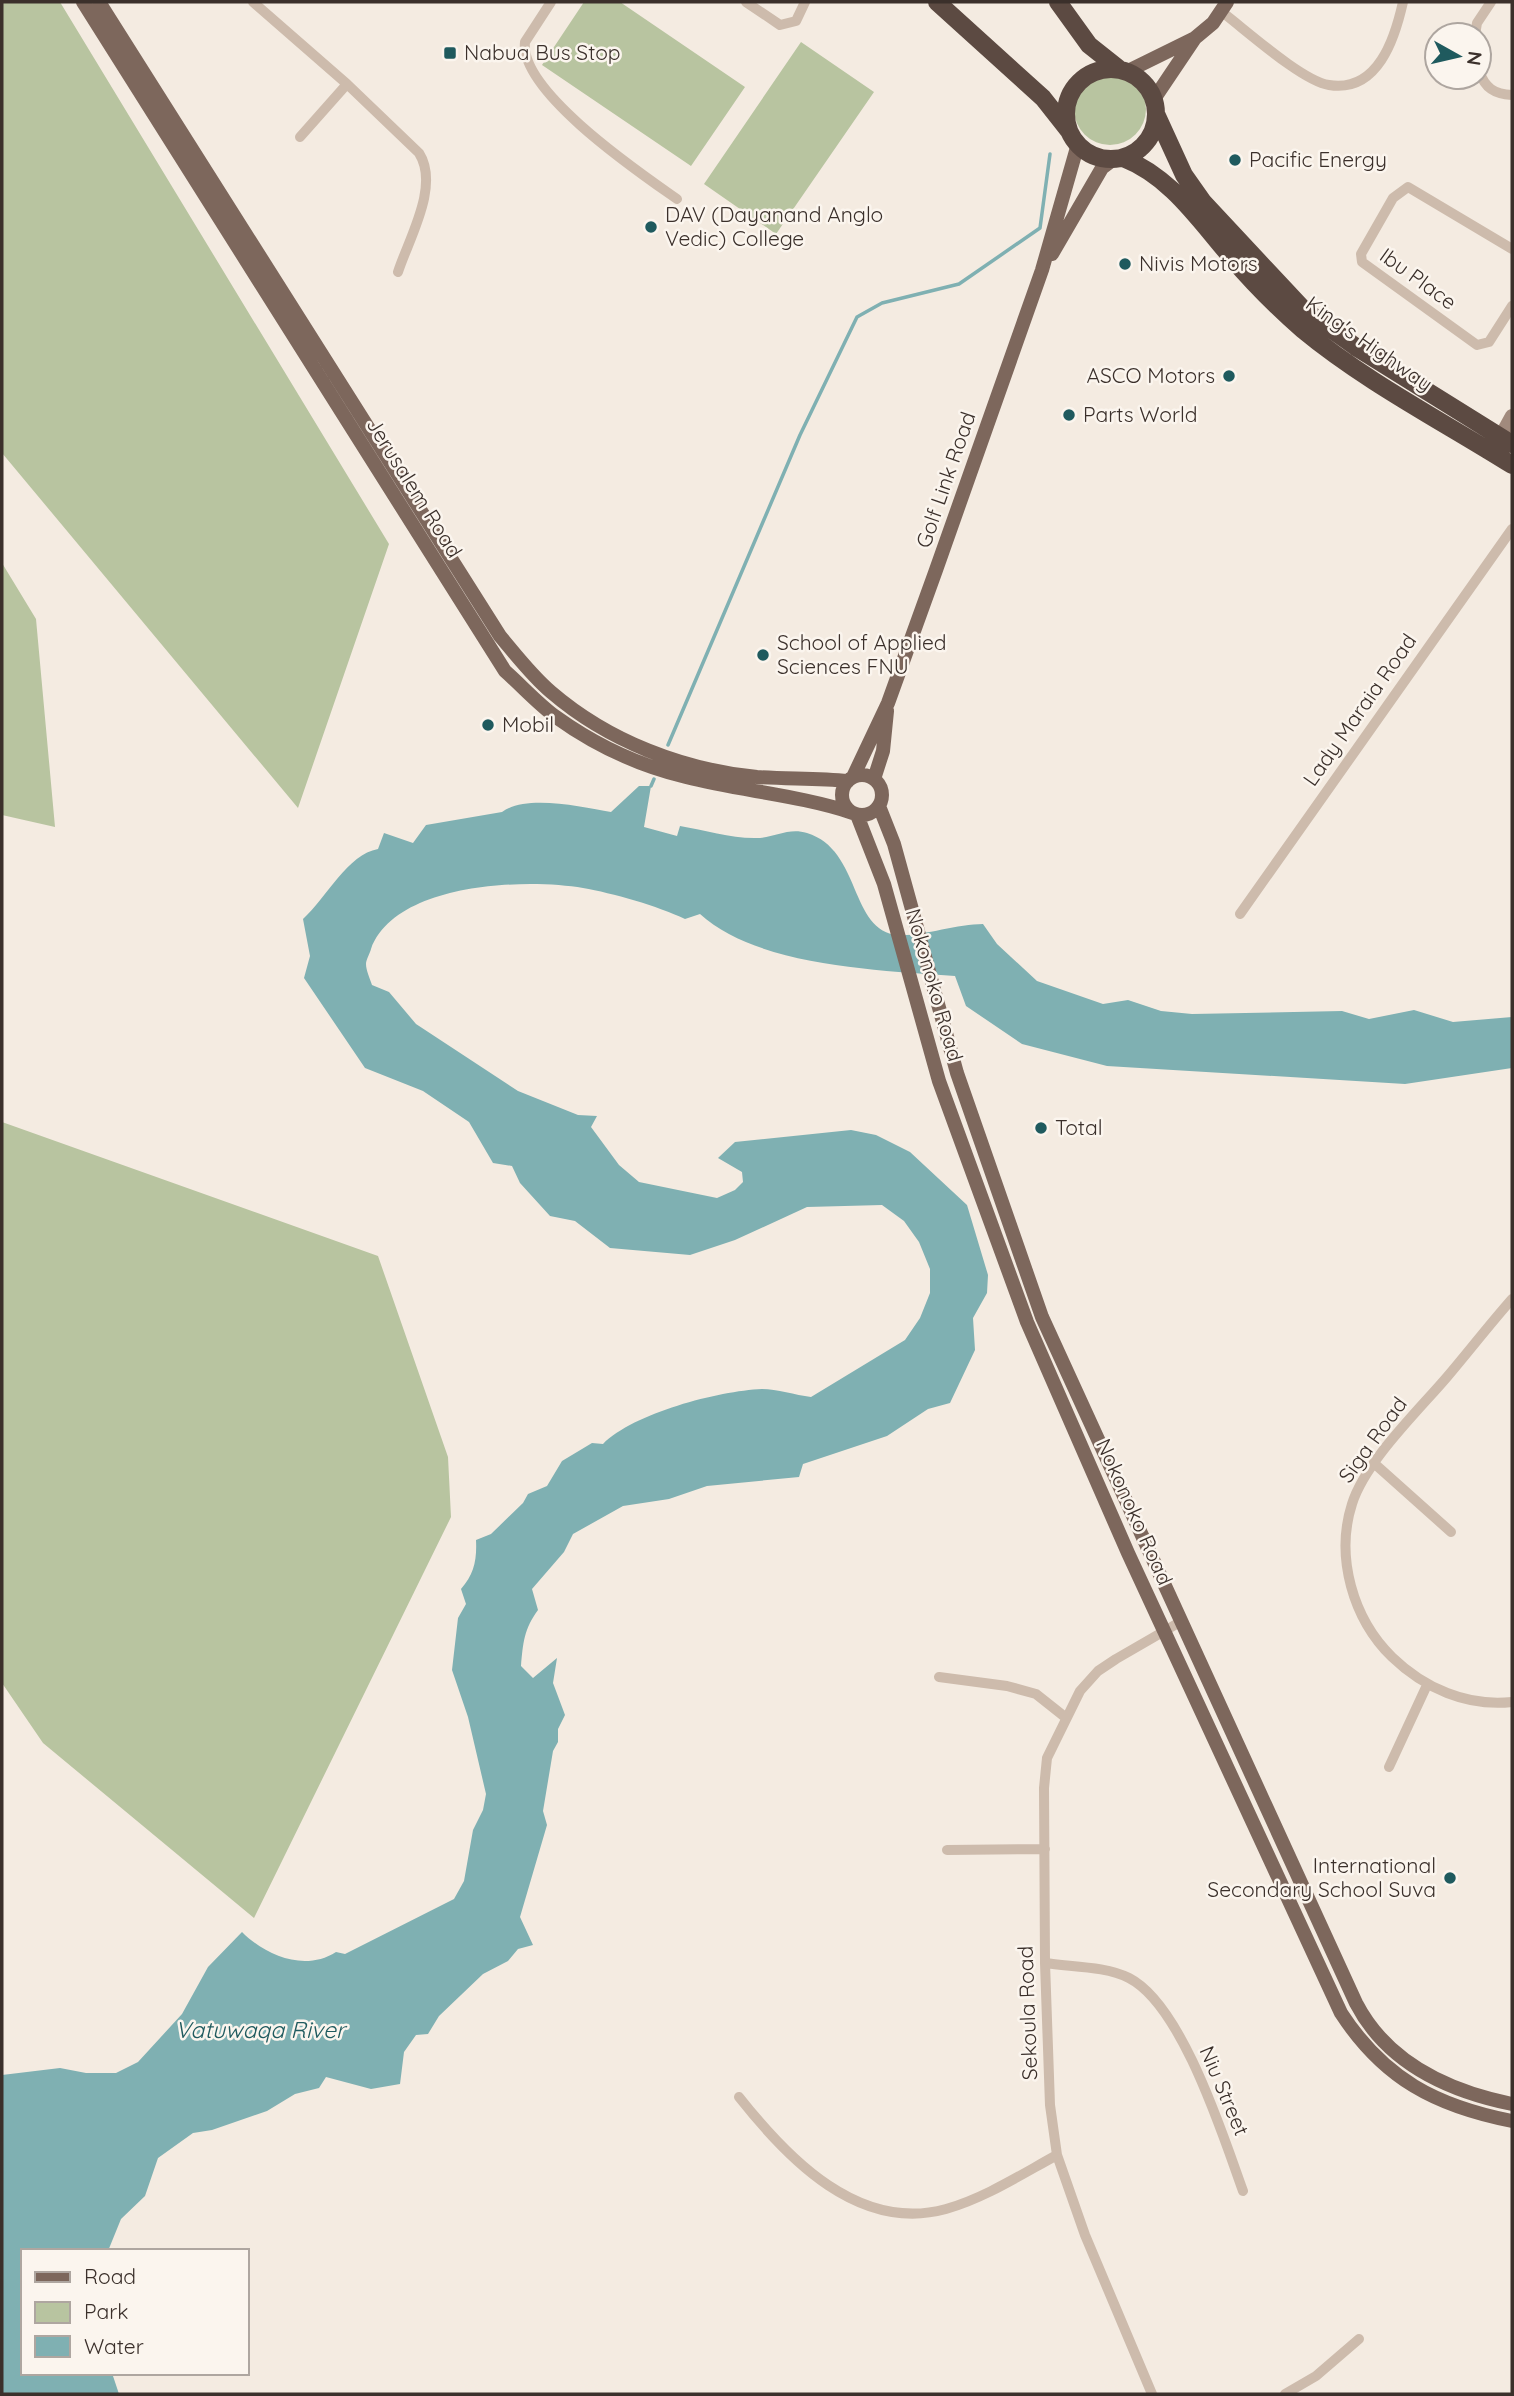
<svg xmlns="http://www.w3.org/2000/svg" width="1514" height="2396" font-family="Quicksand,sans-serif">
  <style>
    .green { fill: #b8c4a0 }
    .water { fill: #7fb0b2 }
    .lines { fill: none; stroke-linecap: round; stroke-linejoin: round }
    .stream { stroke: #7fb0b2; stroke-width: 3.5 }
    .street { stroke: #cdbbac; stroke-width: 10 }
    .secondary { stroke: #a18a7d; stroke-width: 14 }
    .primary { stroke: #7d675c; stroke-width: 14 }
    .highway { stroke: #5c4a42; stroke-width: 18 }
    .poi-dot { fill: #1f5a5e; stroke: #fbf5ee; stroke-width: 2.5 }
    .labels { text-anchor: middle; stroke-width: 5; stroke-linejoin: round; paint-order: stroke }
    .poi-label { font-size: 21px; fill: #3b302b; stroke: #fbf5ee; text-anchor: start }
    .street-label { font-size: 21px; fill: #3b302b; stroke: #fbf5ee }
    .water-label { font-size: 23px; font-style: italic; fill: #1f5a5e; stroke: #fbf5ee }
  </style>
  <rect width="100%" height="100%" fill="#f4ebe1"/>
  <path class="green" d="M2,2h58l329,542 -91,264 -296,-355z
    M584,2h36l125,85 -54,79 -149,-101z
    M801,42l73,50 -98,142 -72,-50z
    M1074 109a36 36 0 1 1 72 0a36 36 0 1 1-72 0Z
    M2,563l34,56 19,208 -53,-12z
    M2,1122l376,134 70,201 3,60 -197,401 -211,-175 -41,-60z"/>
  <path class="water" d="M639,786h12l-7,41 33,9 3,-10c24,4 50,12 74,12 19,1 33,-11 53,-5 55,17 42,98 91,102 21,2 59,-11 85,-11l14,20 40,37 66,23 25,-4 33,11 31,3 150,-3 27,8 45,-9 39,12 59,-5v51l-107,16 -298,-18 -85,-22 -56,-38 -11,-30c-75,-6 -197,-9 -255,-62l-15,5c-27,-13 -73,-26 -102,-31 -59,-10 -188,-5 -212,61 -1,4 -5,11 -5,15 0,6 4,15 6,21l17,7 27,32 102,67 60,24 19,1 -6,11 28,38 20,17 78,16 18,-8 8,-8 -1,-10 -24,-14 17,-16 116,-12 25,5 34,17 57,53 21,70 -1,18 -14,25 2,32 -25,53 -22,6 -41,27 -84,28 -4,13 -92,9 -38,13 -46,7 -50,28 -9,18 -32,37 6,21c-14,19 -15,33 -17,56l12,12 24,-20 -4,25 12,32 -7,14v13l-5,9 -10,60 4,14 -27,92 13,28 -15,4 -10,12 -25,13 -44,42 -11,18 -12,1 -12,17 -4,32 -29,5 -45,-12 -7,11 -24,6 -28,17 -55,19 -19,3 -35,25 -13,38 -24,23 -13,32h-85v122h89l7,21h-117v-319l58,-7 26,5h30l22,-11 44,-48 26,-47 34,-35c24,24 63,40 94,20l9,2 109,-55 10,-18 9,-51 10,-20 3,-16 -18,-77 -16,-47 6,-52 8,-14 -5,-15c13,-15 16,-29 15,-49l15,-6 32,-31 5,-9 19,-8 15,-25 30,-18 11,1c31,-31 115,-53 159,-55 15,0 33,6 49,8l94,-57 15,-22 10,-25v-24l-11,-27 -15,-21 -22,-16 -75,2 -72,33 -45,15 -80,-7 -35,-27 -25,-5 -30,-33 -8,-17 -19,-3 -24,-41 -46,-31 -58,-23 -61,-90 6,-22 -7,-37c23,-21 45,-65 75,-70l6,-16 29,10 13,-18 76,-13c24,-18 80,-5 109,0z"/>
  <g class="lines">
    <path class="stream" d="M668,745l132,-310 57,-118 25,-14 77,-19 81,-56 10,-74
      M651,786l3,-7"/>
    <path class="street" d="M253,2l94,82 72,69c21,33 -10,85 -21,119
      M551,2l-26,40c-6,49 115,131 152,157
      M746,2l34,23 16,-4 9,-19
      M1222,12c24,18 80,69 107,73 49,8 66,-47 74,-83
      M1475,35l2,-12 14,-21
      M1479,71c6,17 15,23 33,24
      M300,137l47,-53
      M1512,249l-104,-62 -15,11 -32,56 1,8 115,83 12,-3 23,-36
      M1240,914l272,-385
      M1512,1299c-22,25 -43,52 -65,78 -29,34 -82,85 -95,127 -17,53 1,115 40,153 32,31 75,50 120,45
      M1376,1465l75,67
      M939,1677l68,9 29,8 29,23
      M1389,1767l38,-82
      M947,1850l98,-1
      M1045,1963c26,4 61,3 84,15 53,27 94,158 114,213
      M739,2097c49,62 120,136 207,112 39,-11 76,-35 111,-54
      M1152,2394l-67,-159 -28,-80 -7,-50 -5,-142 -1,-175 3,-30 33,-67 18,-20 18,-12 64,-37
      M1285,2394l31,-18 43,-37"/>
    <path class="secondary" d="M1496,445l16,-29"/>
    <path class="primary" d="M83,2l422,669c17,15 33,33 51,46 39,28 84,49 130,60 55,14 113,18 167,36
      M99,2l401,634c16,19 32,40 51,56 57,49 132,78 206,85 30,2 61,1 91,4
      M1128,71l67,-33
      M1154,99l41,-61 18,-15 14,-21
      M1052,254l50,-86 12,-9
      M842 795a20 20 0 1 1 40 0a20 20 0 1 1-40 0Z
      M853,777l35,-74 48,-133 106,-300 36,-126
      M874,779l9,-28 4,-40
      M879,806l15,38 63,229 85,244 314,686c31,60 92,88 156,101
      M857,815l27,69 55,197 88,241 101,231 213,460c43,66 95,93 171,108"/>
    <path class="highway" d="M937,2l106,96 26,33
      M1058,2l31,43 29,23
      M1066 114a45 45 0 1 1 90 0a45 45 0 1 1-90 0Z
      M1157,116l27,59 19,27 100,107 53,38 156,97
      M1123,158c48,19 75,61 108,99 22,26 46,50 71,72 64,53 140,92 210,136"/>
  </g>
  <g class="poi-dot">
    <rect x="443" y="46" width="14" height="14" rx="3.5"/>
    <circle cx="1235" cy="160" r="7"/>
    <circle cx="651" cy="227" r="7"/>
    <circle cx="1125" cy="264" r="7"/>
    <circle cx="1229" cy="376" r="7"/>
    <circle cx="1069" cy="415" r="7"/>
    <circle cx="763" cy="655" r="7"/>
    <circle cx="488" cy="725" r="7"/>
    <circle cx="1041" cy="1128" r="7"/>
    <circle cx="1450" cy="1878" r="7"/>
  </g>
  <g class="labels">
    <g class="poi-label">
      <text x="464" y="60">Nabua Bus Stop</text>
      <text x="1249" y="167">Pacific Energy</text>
      <text x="665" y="222">DAV (Dayanand Anglo<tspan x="665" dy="24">Vedic) College</tspan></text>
      <text x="1139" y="271">Nivis Motors</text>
      <text x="1215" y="383" text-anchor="end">ASCO Motors</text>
      <text x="1083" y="422">Parts World</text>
      <text x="777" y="650">School of Applied<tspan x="777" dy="24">Sciences FNU</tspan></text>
      <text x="502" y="732">Mobil</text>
      <text x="1055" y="1135">Total</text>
      <text x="1436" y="1873" text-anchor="end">International<tspan x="1436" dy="24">Secondary School Suva</tspan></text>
    </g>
    <g class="street-label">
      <text transform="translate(1418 279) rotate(36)" y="7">Ibu Place</text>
      <text transform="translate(1369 344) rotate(35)" y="7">King's Highway</text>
      <text transform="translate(946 480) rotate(-71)" y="7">Golf Link Road</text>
      <text transform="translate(414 488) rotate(58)" y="7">Jerusalem Road</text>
      <text transform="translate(1360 710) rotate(-55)" y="7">Lady Maraia Road</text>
      <text transform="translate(934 985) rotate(74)" y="7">Nokonoko Road</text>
      <text transform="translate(1373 1440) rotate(-54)" y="7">Siga Road</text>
      <text transform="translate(1134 1512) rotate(66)" y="7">Nokonoko Road</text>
      <text transform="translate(1028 2013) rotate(-92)" y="7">Sekoula Road</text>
      <text transform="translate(1224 2091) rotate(67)" y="7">Niu Street</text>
    </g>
    <g class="water-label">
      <text x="260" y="2038">Vatuwaqa River</text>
    </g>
  </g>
  <rect width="1514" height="2396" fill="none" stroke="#3b302b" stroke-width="7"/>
  <rect x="21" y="2249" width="228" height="126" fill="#fbf5ee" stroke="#aea6a0" stroke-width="2"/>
  <rect x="35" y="2272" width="35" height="10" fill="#7d675c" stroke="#aea6a0" stroke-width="2"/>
  <text x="84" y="2284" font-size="21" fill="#3b302b">Road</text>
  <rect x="35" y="2302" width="35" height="21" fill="#b8c4a0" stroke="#aea6a0" stroke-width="2"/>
  <text x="84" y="2319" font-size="21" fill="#3b302b">Park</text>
  <rect x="35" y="2336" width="35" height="21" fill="#7fb0b2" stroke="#aea6a0" stroke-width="2"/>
  <text x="84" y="2354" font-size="21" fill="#3b302b">Water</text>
  <g transform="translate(1458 56) rotate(98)"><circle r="33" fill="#fbf5ee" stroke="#aea6a0" stroke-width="2"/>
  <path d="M0-5L12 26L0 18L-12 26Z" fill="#1f5a5e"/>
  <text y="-10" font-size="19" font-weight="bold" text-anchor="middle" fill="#3b302b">N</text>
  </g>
</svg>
